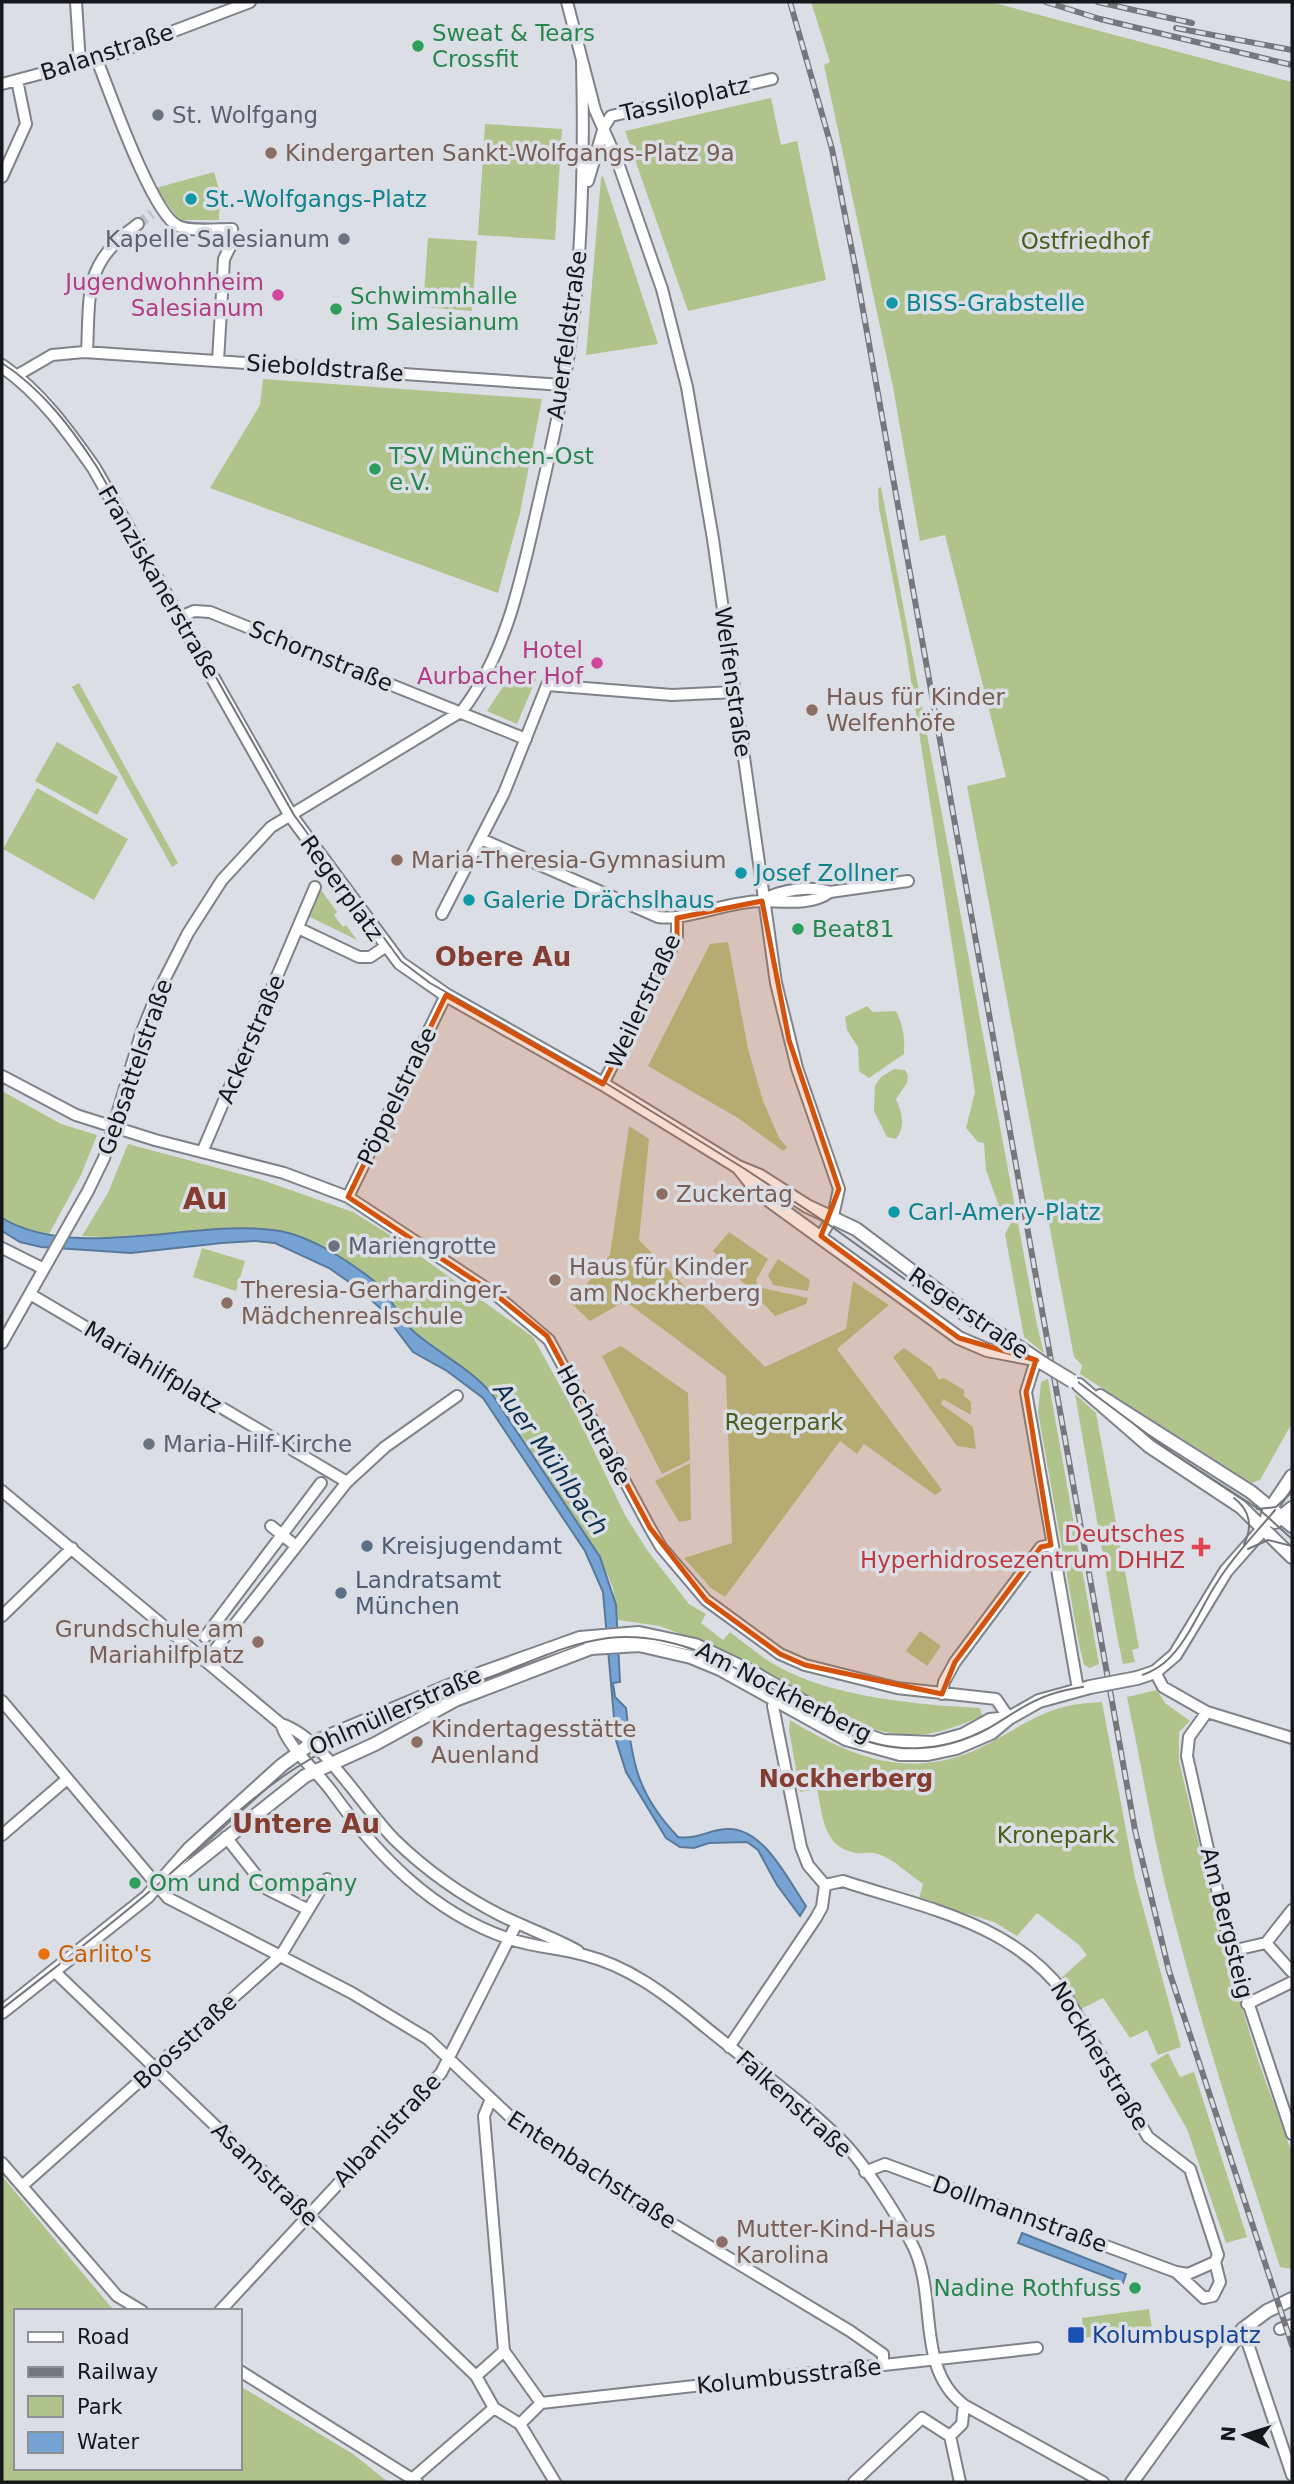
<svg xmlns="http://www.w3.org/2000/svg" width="1294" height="2484" font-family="'DejaVu Sans',sans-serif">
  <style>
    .green { fill: #afc38b }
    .water { fill: #75a3d4; stroke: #58799c; stroke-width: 2 }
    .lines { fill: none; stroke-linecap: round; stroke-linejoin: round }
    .minor-tunnel { stroke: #bdc1c7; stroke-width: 10; stroke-dasharray: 10 5; stroke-linecap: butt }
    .minor-casing { stroke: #7f8389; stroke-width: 14 }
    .major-casing { stroke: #7f8389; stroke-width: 16 }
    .minor { stroke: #fff; stroke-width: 10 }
    .major { stroke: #fff; stroke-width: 12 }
    .tram { stroke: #75777c; stroke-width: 2 }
    .rail-casing { stroke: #75777c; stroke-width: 6 }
    .rail { stroke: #dbdfe5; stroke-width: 3.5; stroke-dasharray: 10; stroke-linecap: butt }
    .minor-bridge-casing { stroke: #7f8389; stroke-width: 14; stroke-linecap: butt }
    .major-bridge-casing { stroke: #7f8389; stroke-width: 16; stroke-linecap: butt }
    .minor-bridge { stroke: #fff; stroke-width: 10 }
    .major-bridge { stroke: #fff; stroke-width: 12 }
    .marked { fill: #d3520d; fill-opacity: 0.2; stroke: #d3520d; stroke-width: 5; stroke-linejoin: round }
    .leisure-dot { fill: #2e9e5b; stroke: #dbdfe5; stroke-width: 2.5 }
    .worship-dot { fill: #6b7280; stroke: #dbdfe5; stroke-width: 2.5 }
    .education-dot { fill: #8d6e63; stroke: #dbdfe5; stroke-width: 2.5 }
    .culture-dot { fill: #0f9aa8; stroke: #dbdfe5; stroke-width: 2.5 }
    .hotel-dot { fill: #d1479c; stroke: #dbdfe5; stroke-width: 2.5 }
    .service-dot { fill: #5c6f8a; stroke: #dbdfe5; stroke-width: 2.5 }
    .health-dot { fill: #e0444e; stroke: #dbdfe5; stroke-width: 2.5 }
    .food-dot { fill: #e8710a; stroke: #dbdfe5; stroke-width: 2.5 }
    .transit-dot { fill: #1a4fb4; stroke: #dbdfe5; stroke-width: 2.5 }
    .labels { text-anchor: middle; stroke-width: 7; stroke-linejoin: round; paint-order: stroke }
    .leisure-label { font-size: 23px; fill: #27864d; stroke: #dbdfe5; text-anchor: start }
    .street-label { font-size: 23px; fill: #16171a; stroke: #dbdfe5 }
    .worship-label { font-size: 23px; fill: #5b616d; stroke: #dbdfe5; text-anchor: start }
    .education-label { font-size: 23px; fill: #785e54; stroke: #dbdfe5; text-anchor: start }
    .culture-label { font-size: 23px; fill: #0d838f; stroke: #dbdfe5; text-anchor: start }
    .park-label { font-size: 23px; fill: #4b5f1c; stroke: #dbdfe5 }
    .hotel-label { font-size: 23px; fill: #b23c85; stroke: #dbdfe5; text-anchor: end }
    .health-label { font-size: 23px; fill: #be3a42; stroke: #dbdfe5; text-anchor: end }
    .service-label { font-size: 23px; fill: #4e5e75; stroke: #dbdfe5; text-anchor: start }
    .food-label { font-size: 23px; fill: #c56008; stroke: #dbdfe5; text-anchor: start }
    .transit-label { font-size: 23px; fill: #164399; stroke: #dbdfe5; text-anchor: start }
    .water-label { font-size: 24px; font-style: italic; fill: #0e3051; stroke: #dbdfe5 }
    .neighbourhood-label { font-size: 24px; font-weight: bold; fill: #843d31; stroke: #dbdfe5 }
    .quarter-label { font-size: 26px; font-weight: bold; fill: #843d31; stroke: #dbdfe5 }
    .district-label { font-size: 30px; font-weight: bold; fill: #843d31; stroke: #dbdfe5 }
  </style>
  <rect width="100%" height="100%" fill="#dbdfe5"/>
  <path class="green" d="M811,2h180l301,80v1341l-32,57 -8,3 -172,-109 2,-9 -8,-8 -107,-571 39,-9 -61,-242 -25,6 -27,-154 -69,-322 6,-3z
    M771,98l10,47 16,-4 29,139 -138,31 -63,-180z
    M485,124l77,5 -7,111 -77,-5z
    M214,172l6,21 -1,27h-40l-23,-32z
    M603,176l55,168 -72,11 15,-177z
    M428,238l49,3 -5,70 -49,-4z
    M263,379l279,20 -22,114 -22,80 -288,-105 50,-83z
    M881,487l156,838 7,28 -20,-16 -19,-103 6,-11 -10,-11 -15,-42 -2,-27 -6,-1 -12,-14 9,-36 -70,-450 -26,-134 -1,-20z
    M512,673l24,6 -19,45 -30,-13z
    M79,683l99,180 -6,4 -100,-180z
    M57,742l61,35 -21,38 -62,-34z
    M37,788l91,51 -34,61 -91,-51z
    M321,890l16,22 -3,3 9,12 3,-2 11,15 -47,-23z
    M728,942l20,107 15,52 16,37 8,9 -4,4 -45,-33 -90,-52 62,-122z
    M867,1006l6,6 23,-1c7,15 9,26 8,43l-35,24 -10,-7 -1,-24 -11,-17 -2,-13z
    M894,1069l11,1 3,5 -1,8 -11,16c6,14 10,27 0,40l-9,-2 -13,-26 1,-25 6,-9z
    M2,1091l59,33 36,11 -16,40 -32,59 -34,-7 -13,-9z
    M629,1126l20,13 -10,101 126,127 81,-38 7,-48 36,24 -52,44 105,141 -7,5 -71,-51 -7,10 -17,-13 -115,156 -14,-9 -27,-30 48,-15 -6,-167 -101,-75 -35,20 -19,-18 39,-48z
    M128,1144l131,35 94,33 42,26 138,99 47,85 45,93 22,35 42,54 17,10 -5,9 22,17 7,-8c16,12 32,26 49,35 53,30 140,38 201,41l2,8c-46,20 -72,26 -121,9l-132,-72 -69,-27 -42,-6 -5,-32 -13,-31 -88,-136 -36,-43 -65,-49 -37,-48 -49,-32 -42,-17 -32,-3 -124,9 -45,-2 26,-43z
    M729,1232l39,27 -12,21 2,7 50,11 -2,6 -31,12 -62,-65z
    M202,1248l43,13 -9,30 -43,-14z
    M778,1259l32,21 -2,11 -35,-6 -5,-10z
    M621,1346l67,47 2,67 -28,14 -60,-118z
    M904,1348l28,20 7,12 5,-2 20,12v6l7,6v13l-28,-16 -2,5 32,23 3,22 -19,-3 -64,-89z
    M1048,1379l51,285 -9,4 -6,-3 -5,-21 -41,-232 3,-30z
    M1075,1394l21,19 43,235 -7,2 3,12 -12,2 -6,-28z
    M690,1463l1,57 -12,2 -24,-41z
    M920,1631l21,15 -14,20 -21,-15z
    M1157,1690l8,13 25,18 -11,11v29l45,188 35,114 33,90v116l-12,-2c-42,-128 -84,-256 -116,-387 -14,-61 -24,-122 -37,-183z
    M1102,1702l33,176 46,169 -23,8 -11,-25 -17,8 -27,-40 -22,11 -21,-30 27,-24 -9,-11 -41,-31 -20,23 -23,-14 -75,-23 4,-15c-15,-10 -29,-25 -45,-30 -7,-3 -15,0 -22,-1 -33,-6 -33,-36 -39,-64l-17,3 -11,-62 1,-10c66,40 125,62 198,24 44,-24 61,-40 114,-42z
    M1168,2053l12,24 14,-5 53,165 -21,6 -39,-114 -37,-65z
    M2,2176l108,130 7,5h-101v157h224v-82l113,68 35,28h-386z
    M1149,2309l3,20 -68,9 -2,-20z"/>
  <path class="water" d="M2,1218c75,45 197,-1 278,13 32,6 69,30 94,50 16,13 24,36 39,50 25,22 57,37 79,63l108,163 16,48 4,77 -7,1 2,14 11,11c6,56 12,87 52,129 17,3 31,-7 48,-8 37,-3 62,51 80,77l-6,10 -23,-31 -19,-35 -11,-8 -38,1 -15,5 -14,-1 -14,-9 -40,-66 -10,-32 -13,-148 -18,-41 -102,-153 -36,-27 -34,-19 -34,-45 -20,-18 -30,-21 -54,-25 -20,-2 -33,2 -91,10 -90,-6 -21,-5 -18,-11z
    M1022,2233l104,41 -3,9 -105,-40z"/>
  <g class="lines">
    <path class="minor-tunnel" d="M138,224l14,-10"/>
    <defs>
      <path id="minor" d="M76,2l4,62
        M567,2l28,108 22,50 45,129 25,98 26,152 63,444 21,85 42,121 -6,27 -12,20
        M97,60c12,30 55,154 81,166 14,6 38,3 54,3l1,12 -9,18 -6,102
        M2,84l109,-29 139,-53
        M2,177l24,-53 -9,-44
        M588,181l16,-54 7,-11 161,-37
        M87,352c3,-60 -4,-89 51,-128
        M16,376l36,-21 32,-3 479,33
        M180,617l14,-6 16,1 316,127
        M481,839l177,78c28,4 71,-16 103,-16 21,0 50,5 69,-9
        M762,901c17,-11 48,-16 68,-9l78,-11
        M442,914l62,-121 43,-108 125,10 63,-3
        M298,928l61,29h11l15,-10
        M2,1076l74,39
        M603,1084l74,-147v-19
        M155,1140l129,33 64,24 147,97 54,46 101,188 11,19 45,53 74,54 25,11 92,23 99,11 13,19
        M203,1150l112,-263
        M348,1197l98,-202
        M2,1248l42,21
        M30,1294l317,188
        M2,1343l86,-152 16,-33 37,-124 16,-40 31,-61 34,-53 49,-53 191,-116c44,-58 58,-127 74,-197 16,-69 32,-138 39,-209 8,-81 9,-162 7,-244
        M1036,1360l-10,32 52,297
        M2,1491l279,233c41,12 83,86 115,117 30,29 67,55 104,74 26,13 53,22 78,36
        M271,1526l25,20
        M2,1616l70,-68
        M205,1637l116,-154
        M206,1661l141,-179 38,-35 72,-51
        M1155,1672l8,15 44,25 85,26
        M942,1694l2,-12 11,-20 86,-115 10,-2
        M2,1701l166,197 184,95 76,46 93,88 92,61 237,143 33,23v11
        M776,1701l-3,5 28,141 7,18 17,20
        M1207,1712l-18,25 -2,19 44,195 61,183
        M281,1724c9,26 35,46 51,68 45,63 100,120 175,146 25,9 52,10 77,17 44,11 80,38 114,66 47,39 98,75 142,118 23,22 57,76 72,105 27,51 2,123 52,161l139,77
        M2,1835l64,-55
        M226,1837l41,52 40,20
        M825,1885l18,-4c81,27 168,41 222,113l83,143 42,32 28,86 -3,7
        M1266,1943l26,29
        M1231,1951l35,-8 26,-33
        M54,1971l422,405 18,32 26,16 35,58
        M1247,2004l45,-22
        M729,2047l87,-129 6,-11 3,-22
        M490,2101l-6,15 20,235
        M2,2163l115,133 25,15
        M865,2172l20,-8 291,108 12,2 27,-12
        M22,2186l259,-231 46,-76
        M1176,2272l28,26 9,-2 7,-14 -5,-20
        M220,2311l221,-238 76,-150
        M1243,2329l49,146
        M1280,2329l12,-4
        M504,2351l37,52
        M240,2371l177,111
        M476,2376l28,-25
        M520,2424l21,-21 496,-55
        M950,2436l10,46
        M950,2436l12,-12 2,-19
        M412,2479l82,-71
        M854,2482l68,-64 28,18"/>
      <path id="major" d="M2,366c38,26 66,65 92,102l197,348 109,147 46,32 157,89 135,83 22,9 47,30 49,23 105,79 83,56
        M738,1167l21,26 200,145 28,12 42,8
        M1079,1385l70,61 92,61 51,50
        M1100,1396l151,96 41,34
        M1275,1522l17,-14
        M1137,1678l18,-6 20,-17 51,-84 37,-42 7,-20 22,-33
        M158,1887l16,-7 131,-104 70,-32 80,-44 136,-52 48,-3 52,12 29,12 126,70 54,15h28l28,-6 35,-15 18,-15 30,-17 51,-14
        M2,2012l145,-115 42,-48 93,-84 30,-22 156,-65 112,-40 59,-5 56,12 59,28 100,58 29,10 51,2 29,-8 27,-15 19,-2
        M1132,2482l111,-153 24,-18 25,-12"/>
    </defs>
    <use href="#minor" class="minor-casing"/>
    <use href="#major" class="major-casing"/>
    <use href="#minor" class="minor"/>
    <use href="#major" class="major"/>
    <path class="tram" d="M2,363c40,26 69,64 95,104l197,348 107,146 29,22 174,99 141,87 83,55 139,100 107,55 100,75 86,56 32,29
      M1234,1498c16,12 19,29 10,46
      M1257,1509l19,-2 16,-15
      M1248,1549l20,-9 24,6
      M2,2009c51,-40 104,-80 154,-123 46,-39 87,-84 138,-117 61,-39 132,-68 199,-93 37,-14 76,-33 115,-38 88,-10 163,54 236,93 46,25 99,22 145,-3 22,-13 42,-28 66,-35 34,-11 81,-7 109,-30 24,-20 37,-57 54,-82 16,-26 38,-48 57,-71"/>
    <defs>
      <path id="rail" d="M790,2l42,147 24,122 279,1559 34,141 123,374
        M1046,2l54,17 192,46
        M1098,2l94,21
        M1176,28l116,22"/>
    </defs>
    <use href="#rail" class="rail-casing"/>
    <use href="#rail" class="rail"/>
    <defs>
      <path id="minor-bridge" d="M76,1115l79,25"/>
      <path id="major-bridge" d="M1044,1364l28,17
        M1090,1687l47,-9"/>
    </defs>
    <use href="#minor-bridge" class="minor-bridge-casing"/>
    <use href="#major-bridge" class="major-bridge-casing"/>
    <use href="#minor-bridge" class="minor-bridge"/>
    <use href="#major-bridge" class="major-bridge"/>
  </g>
  <path class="marked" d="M762,901l27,139 50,149 -18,47 138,102 77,22 -10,32 25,153 -10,2 -86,115 -13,32 -137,-29 -25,-11 -74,-54 -56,-72 -103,-192 -52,-42 -147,-97 98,-202 157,89 74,-147v-19z"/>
  <g class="leisure-dot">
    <circle cx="418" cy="46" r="7"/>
    <circle cx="336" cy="309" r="7"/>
    <circle cx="375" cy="469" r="7"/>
    <circle cx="798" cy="929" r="7"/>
    <circle cx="135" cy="1883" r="7"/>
    <circle cx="1135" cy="2288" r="7"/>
  </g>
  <g class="worship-dot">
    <circle cx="158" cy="115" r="7"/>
    <circle cx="344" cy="239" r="7"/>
    <circle cx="334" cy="1246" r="7"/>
    <circle cx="149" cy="1444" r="7"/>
  </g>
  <g class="education-dot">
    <circle cx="271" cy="153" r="7"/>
    <circle cx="812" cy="710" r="7"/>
    <circle cx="397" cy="860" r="7"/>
    <circle cx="662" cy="1194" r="7"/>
    <circle cx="555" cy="1280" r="7"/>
    <circle cx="227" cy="1303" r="7"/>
    <circle cx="258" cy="1642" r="7"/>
    <circle cx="417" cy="1742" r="7"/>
    <circle cx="722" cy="2242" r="7"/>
  </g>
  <g class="culture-dot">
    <circle cx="191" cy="199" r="7"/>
    <circle cx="892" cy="303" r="7"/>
    <circle cx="741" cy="873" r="7"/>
    <circle cx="469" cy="900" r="7"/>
    <circle cx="894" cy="1212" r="7"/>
  </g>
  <g class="hotel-dot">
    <circle cx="278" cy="295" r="7"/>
    <circle cx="597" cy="663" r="7"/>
  </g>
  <g class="service-dot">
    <circle cx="367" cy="1546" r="7"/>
    <circle cx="341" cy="1593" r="7"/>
  </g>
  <path class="health-dot" d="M1197.5 1536.5h7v7h7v7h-7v7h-7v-7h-7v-7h7z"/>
  <circle class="food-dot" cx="44" cy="1954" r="7"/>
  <rect class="transit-dot" x="1067" y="2326" width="18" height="18" rx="3.5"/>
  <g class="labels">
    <g class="leisure-label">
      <text x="432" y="41">Sweat &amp; Tears<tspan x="432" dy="26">Crossfit</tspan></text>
      <text x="350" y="304">Schwimmhalle<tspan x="350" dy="26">im Salesianum</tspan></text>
      <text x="389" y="464">TSV München-Ost<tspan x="389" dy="26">e.V.</tspan></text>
      <text x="812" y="937">Beat81</text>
      <text x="149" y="1891">Om und Company</text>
      <text x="1121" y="2296" text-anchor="end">Nadine Rothfuss</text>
    </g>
    <g class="street-label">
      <text transform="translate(107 52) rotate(-18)" y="8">Balanstraße</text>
      <text transform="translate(685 99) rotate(-13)" y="8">Tassiloplatz</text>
      <text transform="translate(567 335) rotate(-82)" y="8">Auerfeldstraße</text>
      <text transform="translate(325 368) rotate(4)" y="8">Sieboldstraße</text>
      <text transform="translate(159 582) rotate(60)" y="8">Franziskanerstraße</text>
      <text transform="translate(321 656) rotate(22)" y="8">Schornstraße</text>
      <text transform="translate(733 682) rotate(82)" y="8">Welfenstraße</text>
      <text transform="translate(342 888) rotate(54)" y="8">Regerplatz</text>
      <text transform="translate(643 1001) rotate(-65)" y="8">Weilerstraße</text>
      <text transform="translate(251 1039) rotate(-67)" y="8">Ackerstraße</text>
      <text transform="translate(135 1067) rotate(-71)" y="8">Gebsattelstraße</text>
      <text transform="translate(397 1096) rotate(-64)" y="8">Pöppelstraße</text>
      <text transform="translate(969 1313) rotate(35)" y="8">Regerstraße</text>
      <text transform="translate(153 1367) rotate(31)" y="8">Mariahilfplatz</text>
      <text transform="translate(594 1425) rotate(62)" y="8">Hochstraße</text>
      <text transform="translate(784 1692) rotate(27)" y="8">Am Nockherberg</text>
      <text transform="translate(395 1711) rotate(-24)" y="8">Ohlmüllerstraße</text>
      <text transform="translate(1227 1923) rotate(76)" y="8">Am Bergsteig</text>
      <text transform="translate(185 2041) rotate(-42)" y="8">Boosstraße</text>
      <text transform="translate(1100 2056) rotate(59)" y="8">Nockherstraße</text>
      <text transform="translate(794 2104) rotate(42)" y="8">Falkenstraße</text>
      <text transform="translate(387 2130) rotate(-47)" y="8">Albanistraße</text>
      <text transform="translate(592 2170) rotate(33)" y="8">Entenbachstraße</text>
      <text transform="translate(265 2174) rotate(44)" y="8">Asamstraße</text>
      <text transform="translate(1020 2214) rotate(20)" y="8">Dollmannstraße</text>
      <text transform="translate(789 2376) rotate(-6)" y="8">Kolumbusstraße</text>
    </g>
    <g class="worship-label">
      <text x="172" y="123">St. Wolfgang</text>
      <text x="330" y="247" text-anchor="end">Kapelle Salesianum</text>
      <text x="348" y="1254">Mariengrotte</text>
      <text x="163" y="1452">Maria-Hilf-Kirche</text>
    </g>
    <g class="education-label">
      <text x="285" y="161">Kindergarten Sankt-Wolfgangs-Platz 9a</text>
      <text x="826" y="705">Haus für Kinder<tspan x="826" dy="26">Welfenhöfe</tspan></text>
      <text x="411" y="868">Maria-Theresia-Gymnasium</text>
      <text x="676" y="1202">Zuckertag</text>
      <text x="569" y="1275">Haus für Kinder<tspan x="569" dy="26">am Nockherberg</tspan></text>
      <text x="241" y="1298">Theresia-Gerhardinger-<tspan x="241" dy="26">Mädchenrealschule</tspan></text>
      <text x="244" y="1637" text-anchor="end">Grundschule am<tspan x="244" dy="26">Mariahilfplatz</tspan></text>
      <text x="431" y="1737">Kindertagesstätte<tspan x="431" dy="26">Auenland</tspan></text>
      <text x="736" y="2237">Mutter-Kind-Haus<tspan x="736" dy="26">Karolina</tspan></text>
    </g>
    <g class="culture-label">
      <text x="205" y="207">St.-Wolfgangs-Platz</text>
      <text x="906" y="311">BISS-Grabstelle</text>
      <text x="755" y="881">Josef Zollner</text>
      <text x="483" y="908">Galerie Drächslhaus</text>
      <text x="908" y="1220">Carl-Amery-Platz</text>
    </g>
    <g class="park-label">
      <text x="1085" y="249">Ostfriedhof</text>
      <text x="784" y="1430">Regerpark</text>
      <text x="1056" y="1843">Kronepark</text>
    </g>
    <g class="hotel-label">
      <text x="264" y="290">Jugendwohnheim<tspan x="264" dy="26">Salesianum</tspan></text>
      <text x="583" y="658">Hotel<tspan x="583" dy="26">Aurbacher Hof</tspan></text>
    </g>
    <g class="health-label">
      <text x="1185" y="1542">Deutsches<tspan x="1185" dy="26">Hyperhidrosezentrum DHHZ</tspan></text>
    </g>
    <g class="service-label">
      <text x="381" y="1554">Kreisjugendamt</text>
      <text x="355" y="1588">Landratsamt<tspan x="355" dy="26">München</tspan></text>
    </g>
    <g class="food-label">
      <text x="58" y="1962">Carlito's</text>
    </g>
    <g class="transit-label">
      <text x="1092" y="2343">Kolumbusplatz</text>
    </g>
    <g class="water-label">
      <text transform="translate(551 1459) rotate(55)" y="8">Auer Mühlbach</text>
    </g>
    <g class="neighbourhood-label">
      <text x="846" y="1787">Nockherberg</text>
    </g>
    <g class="quarter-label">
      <text x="503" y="966">Obere Au</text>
      <text x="306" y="1833">Untere Au</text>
    </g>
    <g class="district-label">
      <text x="205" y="1209">Au</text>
    </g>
  </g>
  <rect width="1294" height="2484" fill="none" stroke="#16171a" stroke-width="7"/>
  <rect x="14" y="2309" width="228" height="161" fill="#dbdfe5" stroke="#8c8f94" stroke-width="2"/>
  <rect x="28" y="2332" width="35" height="10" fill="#ffffff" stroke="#8c8f94" stroke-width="2"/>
  <text x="77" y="2344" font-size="21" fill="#16171a">Road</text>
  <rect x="28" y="2367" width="35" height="10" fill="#75777c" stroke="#8c8f94" stroke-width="2"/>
  <text x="77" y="2379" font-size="21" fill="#16171a">Railway</text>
  <rect x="28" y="2396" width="35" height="21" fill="#afc38b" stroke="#8c8f94" stroke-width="2"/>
  <text x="77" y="2414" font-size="21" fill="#16171a">Park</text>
  <rect x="28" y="2432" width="35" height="21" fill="#75a3d4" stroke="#8c8f94" stroke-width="2"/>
  <text x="77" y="2449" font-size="21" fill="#16171a">Water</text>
  <g transform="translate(1245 2435) rotate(274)" stroke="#dbdfe5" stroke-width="5" paint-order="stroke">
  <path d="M0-5L12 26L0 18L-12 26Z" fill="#16171a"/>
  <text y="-10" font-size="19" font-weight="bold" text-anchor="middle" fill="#16171a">N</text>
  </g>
</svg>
